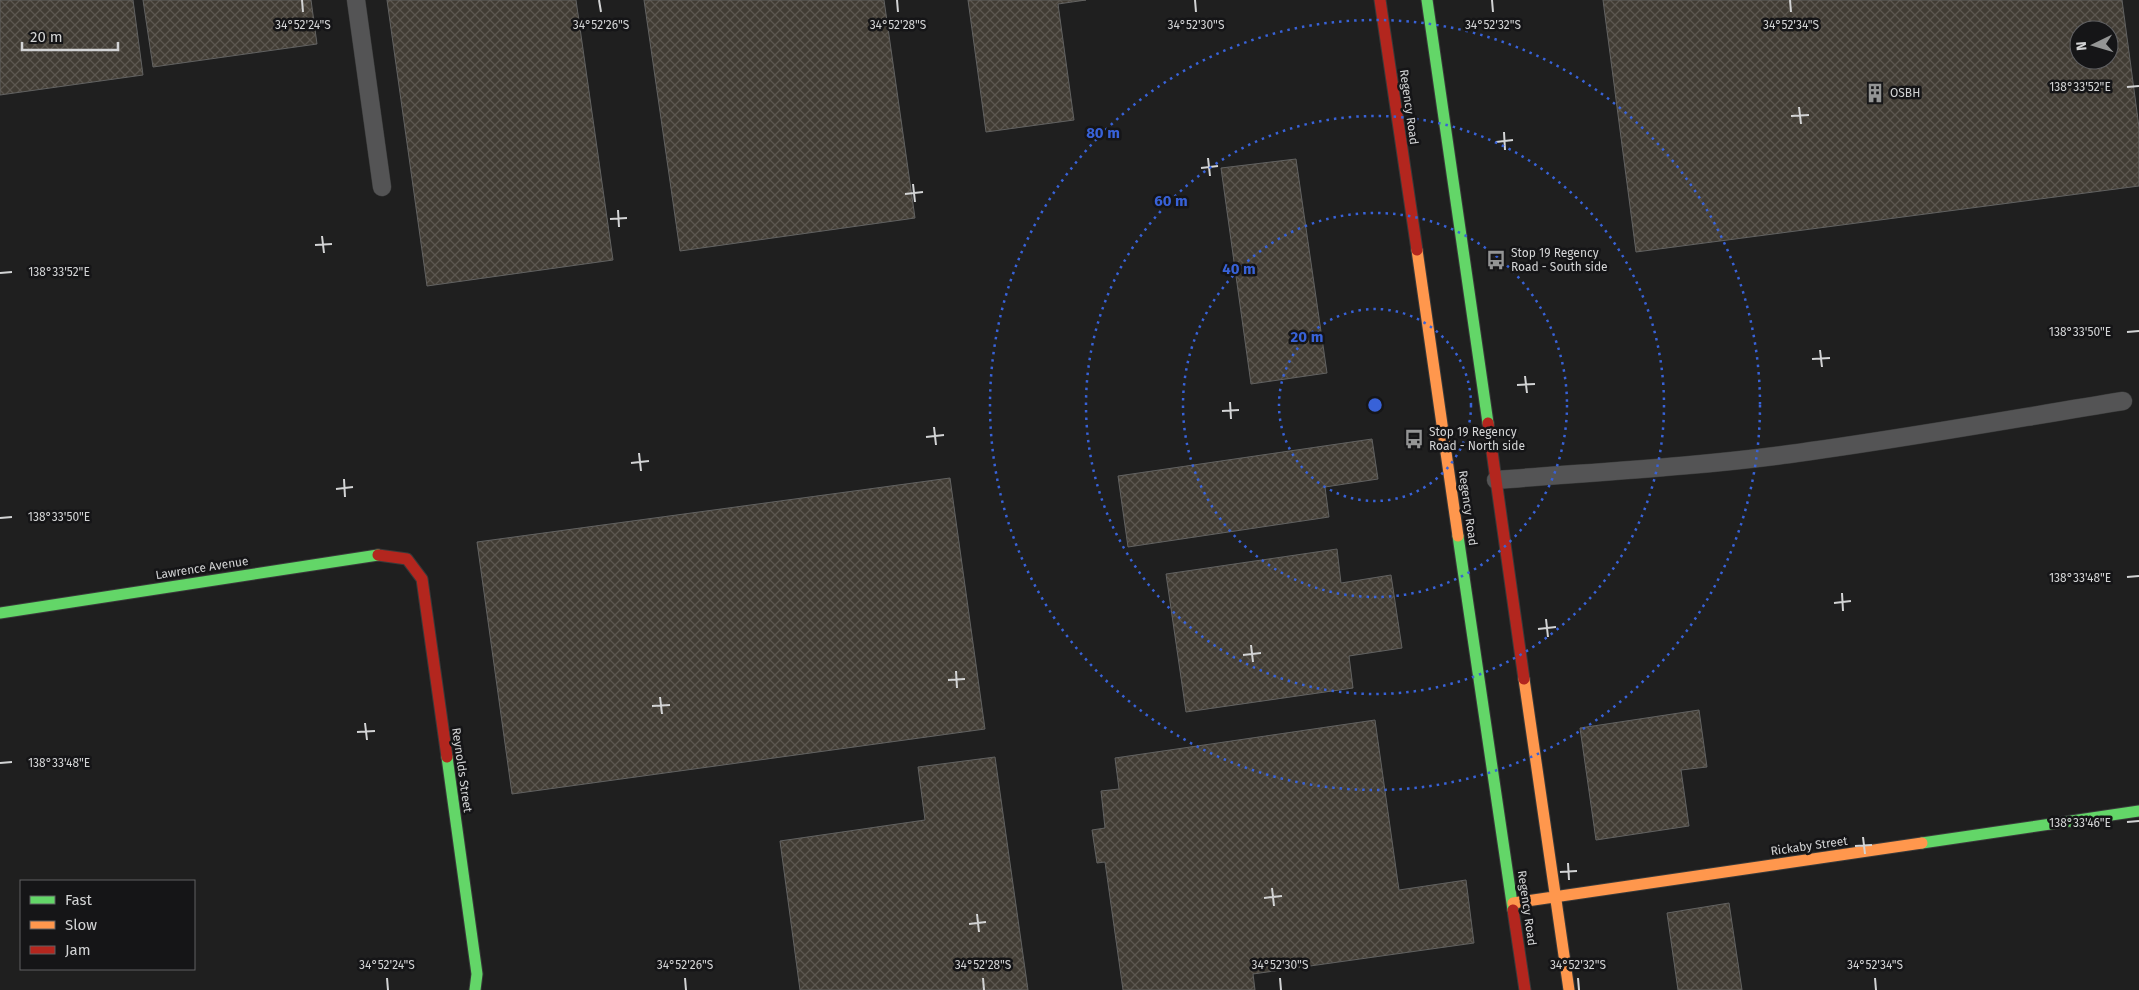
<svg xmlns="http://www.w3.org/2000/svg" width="2139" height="990" font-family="'Fira Sans',sans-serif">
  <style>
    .building { fill: url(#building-cross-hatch); stroke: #626261; fill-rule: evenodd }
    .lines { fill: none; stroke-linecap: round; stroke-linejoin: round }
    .lane-casing { stroke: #393a3a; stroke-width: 19 }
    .fast-casing { stroke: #393a3a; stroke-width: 13 }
    .slow-casing { stroke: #393a3a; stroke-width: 13 }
    .jam-casing { stroke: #393a3a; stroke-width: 13 }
    .lane { stroke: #545455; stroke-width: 18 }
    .fast { stroke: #63d668; stroke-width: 11 }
    .slow { stroke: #ff974d; stroke-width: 11 }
    .jam { stroke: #b3261e; stroke-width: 11 }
    .ticks { fill: none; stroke: #d3d4d5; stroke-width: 2 }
    .ring { fill: none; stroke: #3862d8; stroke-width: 2.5; stroke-dasharray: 2.5 5 }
    .labels { text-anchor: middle; stroke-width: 5; stroke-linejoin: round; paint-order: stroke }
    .poi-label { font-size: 12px; fill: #d3d4d5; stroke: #151517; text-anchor: start }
    .street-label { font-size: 12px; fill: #d3d4d5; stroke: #151517 }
    .ticks-label { font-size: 12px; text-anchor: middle; fill: #d3d4d5; stroke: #151517; stroke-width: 5; stroke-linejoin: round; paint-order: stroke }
    .centre { fill: #3862d8; stroke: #151517; stroke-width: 2.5 }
    .ring-label { font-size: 15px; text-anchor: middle; font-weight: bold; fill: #3862d8; stroke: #151517; stroke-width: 5; stroke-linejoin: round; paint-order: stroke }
  </style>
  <defs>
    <pattern id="building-cross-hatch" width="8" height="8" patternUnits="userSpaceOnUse" patternTransform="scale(1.25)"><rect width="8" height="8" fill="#413c34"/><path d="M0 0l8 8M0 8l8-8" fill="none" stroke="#5c5750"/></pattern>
  </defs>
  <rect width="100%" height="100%" fill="#1f1f1f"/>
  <path class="building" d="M0,0h133l10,75 -143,20z
    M143,0h168l6,44 -164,23z
    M387,0h189l37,260 -186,26z
    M644,0h240l31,218 -235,33z
    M968,0h118l-28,4 16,116 -88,12z
    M1603,0h519l17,127v59l-503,66zM2079,30h30v30h-30z
    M1296,159l31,214 -76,11 -30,-216z
    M1372,439l6,40 -53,8 4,30 -201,30 -10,-71z
    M950,478l35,251 -473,65 -35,-252z
    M1337,549l4,34 50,-8 11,73 -53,8 4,32 -167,24 -20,-138z
    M1699,710l8,57 -26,3 8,56 -93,14 -16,-112z
    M1375,720l24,170 67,-10 8,63 -221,31 2,16h-132l-18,-128 -8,1 -5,-33 13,-2 -4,-37 18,-2 -4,-31z
    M995,757l33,233h-228l-20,-149 145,-21 -7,-53z
    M1729,903l13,87h-64l-11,-77z"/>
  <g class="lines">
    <defs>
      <path id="lane" d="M356,0l26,187
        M1496,480c99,-8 197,-13 294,-26 112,-15 222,-35 333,-53"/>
      <path id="fast" d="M1427,0l61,423
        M1458,536l55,374
        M0,613l378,-58
        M447,757l30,217 -2,16
        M1922,843l217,-32"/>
      <path id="slow" d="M1417,250l41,286
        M1524,679l45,311
        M1513,903l409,-60"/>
      <path id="jam" d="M1380,0l37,250
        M1488,423l36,256
        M378,555l29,4 15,20 25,178
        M1513,910l12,80"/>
    </defs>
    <use href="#lane" class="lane-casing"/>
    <use href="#fast" class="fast-casing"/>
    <use href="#slow" class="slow-casing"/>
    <use href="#jam" class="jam-casing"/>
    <use href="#lane" class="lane"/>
    <use href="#fast" class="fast"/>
    <use href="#slow" class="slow"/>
    <use href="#jam" class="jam"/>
  </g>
  <path class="ticks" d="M302,0l1,12M599,0l2,12M897,0l1,12M1195,0l1,12M1492,0l1,12M1790,0l1,12M2127,87l12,-1M1799,107l2,17M1791,116l18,-1M1504,132l1,18M1496,142l17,-2M1208,158l2,18M1201,168l17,-2M913,184l2,18M905,194l18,-2M618,210l1,17M610,219l17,-1M322,236l2,17M315,245l17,-1M0,273l12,-1M2127,332l12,-1M1820,350l2,17M1812,359l18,-1M1525,376l2,17M1517,385l18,-1M1230,402l1,17M1222,411l17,-1M934,427l2,18M926,437l18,-2M639,453l2,18M631,463l18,-2M344,479l1,18M336,489l17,-2M0,518l12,-1M2127,577l12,-1M1842,593l1,18M1834,603l17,-2M1546,619l2,18M1538,629l18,-2M1251,645l2,17M1243,655l18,-2M956,671l1,17M948,680l17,-1M660,697l2,17M652,706l18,-1M365,723l2,17M357,732l18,-1M0,763l12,-1M2127,822l12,-1M1863,837l2,17M1855,846l17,-1M1568,863l1,17M1560,872l17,-1M1272,888l2,18M1264,898l18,-2M977,914l2,18M969,924l17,-2M387,978l1,12M685,978l1,12M983,978l1,12M1280,978l1,12M1578,978l1,12M1875,978l1,12"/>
  <g class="ring">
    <circle cx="1375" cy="405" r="96"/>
    <circle cx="1375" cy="405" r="192"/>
    <circle cx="1375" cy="405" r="289"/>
    <circle cx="1375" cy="405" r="385"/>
  </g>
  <defs>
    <symbol id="building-bare" viewBox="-9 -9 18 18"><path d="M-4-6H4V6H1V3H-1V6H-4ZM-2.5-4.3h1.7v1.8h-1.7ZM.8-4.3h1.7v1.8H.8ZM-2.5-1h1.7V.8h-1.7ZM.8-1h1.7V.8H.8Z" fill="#949595" stroke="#151517" stroke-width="2.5" paint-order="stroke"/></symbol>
    <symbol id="bus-bare" viewBox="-9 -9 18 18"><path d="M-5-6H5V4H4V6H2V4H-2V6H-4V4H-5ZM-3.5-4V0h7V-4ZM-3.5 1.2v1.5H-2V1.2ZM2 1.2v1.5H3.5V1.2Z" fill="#949595" stroke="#151517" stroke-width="2.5" paint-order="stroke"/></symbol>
  </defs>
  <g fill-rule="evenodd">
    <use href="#building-bare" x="1861" y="79" width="28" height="28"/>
    <use href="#bus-bare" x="1482" y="246" width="28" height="28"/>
    <use href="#bus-bare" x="1400" y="425" width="28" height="28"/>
  </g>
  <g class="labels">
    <g class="poi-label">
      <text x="1890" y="97">OSBH</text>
      <text x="1511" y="257">Stop 19 Regency<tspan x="1511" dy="14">Road - South side</tspan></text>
      <text x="1429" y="436">Stop 19 Regency<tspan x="1429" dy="14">Road - North side</tspan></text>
    </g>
    <g class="street-label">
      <text transform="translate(1409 107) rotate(82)" y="4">Regency Road</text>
      <text transform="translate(1468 508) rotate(82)" y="4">Regency Road</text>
      <text transform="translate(202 568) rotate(-9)" y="4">Lawrence Avenue</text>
      <text transform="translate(462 770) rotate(82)" y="4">Reynolds Street</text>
      <text transform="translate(1809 846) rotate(-8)" y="4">Rickaby Street</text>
      <text transform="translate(1527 908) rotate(82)" y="4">Regency Road</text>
    </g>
  </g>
  <g class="ticks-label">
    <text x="303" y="29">34°52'24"S</text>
    <text x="601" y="29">34°52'26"S</text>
    <text x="898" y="29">34°52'28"S</text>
    <text x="1196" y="29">34°52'30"S</text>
    <text x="1493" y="29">34°52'32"S</text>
    <text x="1791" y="29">34°52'34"S</text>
    <text x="2080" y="91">138°33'52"E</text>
    <text x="59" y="276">138°33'52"E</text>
    <text x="2080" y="336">138°33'50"E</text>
    <text x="59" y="521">138°33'50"E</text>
    <text x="2080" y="582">138°33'48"E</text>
    <text x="59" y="767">138°33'48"E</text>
    <text x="2080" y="827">138°33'46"E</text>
    <text x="387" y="969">34°52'24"S</text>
    <text x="685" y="969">34°52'26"S</text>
    <text x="983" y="969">34°52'28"S</text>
    <text x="1280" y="969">34°52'30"S</text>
    <text x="1578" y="969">34°52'32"S</text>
    <text x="1875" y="969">34°52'34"S</text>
  </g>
  <circle cx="1375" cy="405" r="8" class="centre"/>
  <g class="ring-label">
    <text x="1103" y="138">80 m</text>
    <text x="1171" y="206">60 m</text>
    <text x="1239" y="274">40 m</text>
    <text x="1307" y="342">20 m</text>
  </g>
  <rect x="20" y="880" width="175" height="90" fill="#151517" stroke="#616163"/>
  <rect x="30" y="896" width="25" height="8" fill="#63d668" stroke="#616163"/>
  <text x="65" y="905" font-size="15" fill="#d3d4d5">Fast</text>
  <rect x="30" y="921" width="25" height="8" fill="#ff974d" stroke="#616163"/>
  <text x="65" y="930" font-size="15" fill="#d3d4d5">Slow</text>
  <rect x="30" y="946" width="25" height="8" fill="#b3261e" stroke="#616163"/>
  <text x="65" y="955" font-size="15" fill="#d3d4d5">Jam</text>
  <g transform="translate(2094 45) rotate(265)"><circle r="24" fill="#151517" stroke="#616163"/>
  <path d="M0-4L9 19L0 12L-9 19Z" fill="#949595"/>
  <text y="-8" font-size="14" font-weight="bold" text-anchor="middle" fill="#d3d4d5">N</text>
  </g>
  <path d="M22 42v8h96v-8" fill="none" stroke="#d3d4d5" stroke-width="2.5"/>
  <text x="30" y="42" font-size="15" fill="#d3d4d5" stroke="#151517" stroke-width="4" paint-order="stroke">20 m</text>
</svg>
